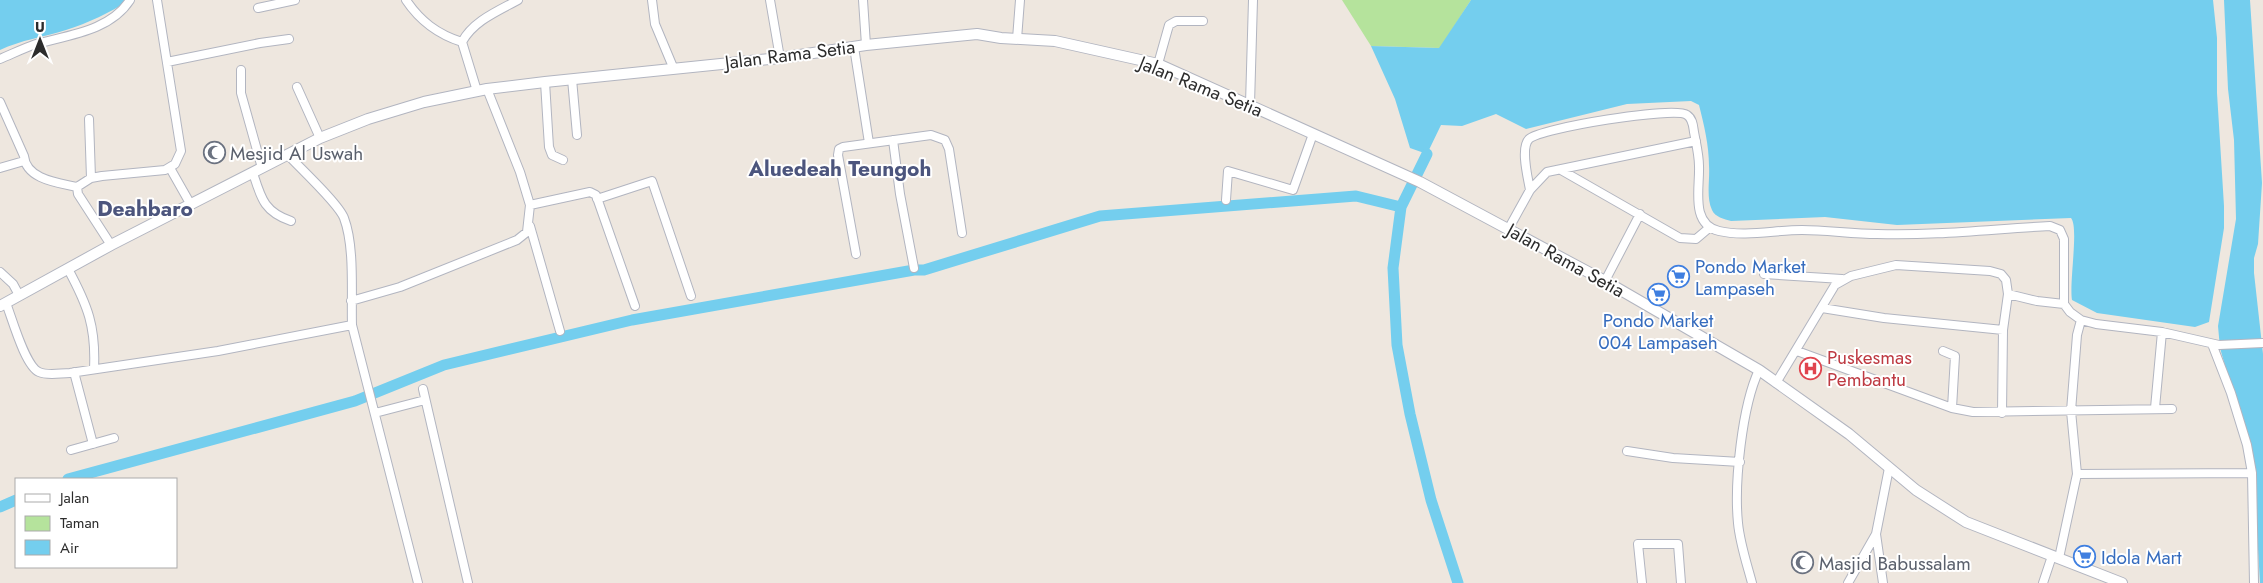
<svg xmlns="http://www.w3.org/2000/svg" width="2263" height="583" font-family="Jost,sans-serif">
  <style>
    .green { fill: #b5e39c }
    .water { fill: #74ceee }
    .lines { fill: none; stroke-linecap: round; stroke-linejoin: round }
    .canal { stroke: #74ceee; stroke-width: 11 }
    .minor-casing { stroke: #b2b5c0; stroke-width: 10 }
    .tertiary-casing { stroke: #b2b5c0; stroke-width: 12 }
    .minor { stroke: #fff; stroke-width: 8 }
    .tertiary { stroke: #fff; stroke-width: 10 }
    .labels { text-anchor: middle; stroke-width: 4; stroke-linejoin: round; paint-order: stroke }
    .street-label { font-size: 19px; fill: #2c2c2c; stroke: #fff }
    .worship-label { font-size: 19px; fill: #5b616d; stroke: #fff; text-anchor: start }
    .shop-label { font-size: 19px; fill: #366cbe; stroke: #fff; text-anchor: start }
    .health-label { font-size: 19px; fill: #be3a42; stroke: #fff; text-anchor: start }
    .quarter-label { font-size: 21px; font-weight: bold; fill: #4c557d; stroke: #fff }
  </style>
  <rect width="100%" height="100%" fill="#eee7df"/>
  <path class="green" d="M1342,0h129l-31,48 -69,-2z"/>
  <path class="water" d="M0,0h129c-19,13 -41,23 -63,30 -22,7 -45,10 -66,20z
    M1471,0h742l4,38v55l7,113v22l-15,94 -14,5 -98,-14 -25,-13c-3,-18 7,-73 -1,-82l-174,7 -72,-8 -94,4c-7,-2 -16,-4 -19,-11 -6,-13 -2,-30 -3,-44 0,-21 -5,-41 -10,-61l-8,-4 -64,3 -101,25 -30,-15 -34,12 -21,-1 -14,29 -17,-6 -15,-49 -24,-53 68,2z
    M2224,0h26l12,183 -4,61 -4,14v15l9,81v229h-3l-7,-119 -33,-116 -2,-22 18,-107 -2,-79 -6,-51z"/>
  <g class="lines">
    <path class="canal" d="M1401,207l-8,61 4,77 13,69 21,86 27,83
      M68,479l287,-78 89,-36 188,-45 282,-50h10l176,-54 256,-20 45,11 26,-53
      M0,507l16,-7"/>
    <defs>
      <path id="minor" d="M406,0c14,21 31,34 56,42
        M652,0l3,24 18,43
        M770,0l10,58
        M863,0l3,45
        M258,8l37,-8
        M1017,39l3,-39
        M854,47l15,96
        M0,59c12,-5 24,-11 36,-15 32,-9 74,-13 94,-44
        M167,62l93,-19 29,-4
        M1158,64l11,-39 7,-4h27
        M241,70v23l21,75
        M572,79l5,56
        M545,82l4,65 3,8 11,5
        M297,87l23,51
        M477,91l-15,-49c11,-21 36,-31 56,-42
        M0,102l24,54c2,24 36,27 53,31
        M1250,104l3,-104
        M89,119l2,59
        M893,140l7,54 14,74
        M288,155c12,13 51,49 56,63 11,29 7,76 8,107l66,258
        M0,168l24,-7
        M170,168l21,37
        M1561,170l119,68 16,1 13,-11
        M253,173c8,25 11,39 38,48
        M1530,190c-2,-12 -10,-42 -1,-51 11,-11 146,-33 158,-24 6,4 6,11 7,17 2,11 5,23 5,34 1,22 -9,58 20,65 26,6 56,-1 83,-1 25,0 50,4 75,4 57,2 116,-5 173,-8l10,4 4,9v65l6,8 11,8 15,4 66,8 57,13 44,-2
        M597,199l55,-18 39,115
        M1226,200l2,-29 65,19 20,-56
        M530,205l60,-13 6,3 39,111
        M530,226l30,105
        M1509,228l21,-38 17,-18 149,-31
        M111,245l-33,-51 -1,-7 14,-9 11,-2 63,-6 10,-6 6,-13 -24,-151
        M856,254l-18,-99 1,-6 4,-2 88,-12 14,5 4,9 13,84
        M68,269c20,37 28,58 26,100
        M0,272l13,12 6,11
        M1764,274l78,5
        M1605,281l35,-67
        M2008,294l29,7 27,3
        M351,301l49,-14 117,-47 10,-8 3,-27 -10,-33 -33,-83
        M6,303c6,15 19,63 33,69 9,4 21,1 31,1l148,-22 134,-26
        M1822,308l62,10 119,12
        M2212,344l19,49 16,52 5,28 2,110
        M1797,351l155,57 21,4 199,-3
        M1943,351l12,5 -3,52
        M74,372l19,72
        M1776,383l59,-98 16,-9 45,-11 94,6 11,3 5,6 2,14 -5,36 -1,83
        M423,389l45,194
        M2155,408l7,-76
        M375,413l50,-13
        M71,450l43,-12
        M1627,451l46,7 67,4
        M2077,474l175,-1
        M1876,534l7,49
        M2059,558l18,-84 -6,-63 6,-76 4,-15
        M1642,583l-4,-39h40l3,39
        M1752,583c-5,-19 -12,-39 -14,-60 -4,-40 4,-117 21,-153
        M1848,583l28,-49 13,-66
        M2043,583l9,-27"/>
      <path id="tertiary" d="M0,306l111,-61 209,-107 48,-19 56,-17 63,-13 58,-7 235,-24 86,-13 111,-11 24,4 54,3 103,23 262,118 185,99 154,89 90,64 67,56 50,32 156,61"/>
    </defs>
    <use href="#minor" class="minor-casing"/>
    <use href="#tertiary" class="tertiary-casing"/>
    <use href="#minor" class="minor"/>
    <use href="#tertiary" class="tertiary"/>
  </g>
  <defs>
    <symbol id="mosque-ring" viewBox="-11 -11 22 22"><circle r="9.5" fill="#fff" stroke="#6b7280" stroke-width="1.5"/><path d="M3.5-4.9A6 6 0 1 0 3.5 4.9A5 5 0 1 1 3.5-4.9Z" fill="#6b7280"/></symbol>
    <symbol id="supermarket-ring" viewBox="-11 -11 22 22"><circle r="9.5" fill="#fff" stroke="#3f7fe0" stroke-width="1.5"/><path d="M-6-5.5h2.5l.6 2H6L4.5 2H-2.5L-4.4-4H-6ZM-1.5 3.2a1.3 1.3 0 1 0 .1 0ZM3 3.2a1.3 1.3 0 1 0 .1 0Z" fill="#3f7fe0"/></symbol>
    <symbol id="hospital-ring" viewBox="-11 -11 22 22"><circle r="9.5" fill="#fff" stroke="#e0444e" stroke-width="1.5"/><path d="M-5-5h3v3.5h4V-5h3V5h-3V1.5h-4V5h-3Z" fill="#e0444e"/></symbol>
  </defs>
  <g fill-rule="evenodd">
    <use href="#mosque-ring" x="202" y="140" width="25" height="25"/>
    <use href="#supermarket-ring" x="1666" y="264" width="25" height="25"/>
    <use href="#supermarket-ring" x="1646" y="282" width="25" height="25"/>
    <use href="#hospital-ring" x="1798" y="356" width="25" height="25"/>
    <use href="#supermarket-ring" x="2072" y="544" width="25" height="25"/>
    <use href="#mosque-ring" x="1790" y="550" width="25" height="25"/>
  </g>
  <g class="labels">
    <g class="street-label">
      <text transform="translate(790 54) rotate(-7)" y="7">Jalan Rama Setia</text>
      <text transform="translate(1201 86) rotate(22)" y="7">Jalan Rama Setia</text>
      <text transform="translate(1566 260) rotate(29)" y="7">Jalan Rama Setia</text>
    </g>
    <g class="worship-label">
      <text x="230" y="160">Mesjid Al Uswah</text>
      <text x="1819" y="570">Masjid Babussalam</text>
    </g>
    <g class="shop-label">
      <text x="1695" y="273">Pondo Market<tspan x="1695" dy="22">Lampaseh</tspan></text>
      <text x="1658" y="327" text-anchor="middle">Pondo Market<tspan x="1658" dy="22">004 Lampaseh</tspan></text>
      <text x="2101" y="564">Idola Mart</text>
    </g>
    <g class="health-label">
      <text x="1827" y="364">Puskesmas<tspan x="1827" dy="22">Pembantu</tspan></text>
    </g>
    <g class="quarter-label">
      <text x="840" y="176">Aluedeah Teungoh</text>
      <text x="145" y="216">Deahbaro</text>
    </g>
  </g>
  <rect x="15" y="478" width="162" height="90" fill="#ffffff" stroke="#ababab"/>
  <rect x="25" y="494" width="25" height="8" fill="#ffffff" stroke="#ababab"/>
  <text x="60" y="503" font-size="15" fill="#2c2c2c">Jalan</text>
  <rect x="25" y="516" width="25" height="15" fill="#b5e39c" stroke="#ababab"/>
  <text x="60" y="528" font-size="15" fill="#2c2c2c">Taman</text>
  <rect x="25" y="540" width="25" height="15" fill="#74ceee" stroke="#ababab"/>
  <text x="60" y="553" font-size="15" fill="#2c2c2c">Air</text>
  <g transform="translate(40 40)" stroke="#ffffff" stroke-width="4" paint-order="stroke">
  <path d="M0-4L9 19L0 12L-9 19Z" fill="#2c2c2c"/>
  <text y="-8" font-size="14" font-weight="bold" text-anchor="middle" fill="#2c2c2c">U</text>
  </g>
</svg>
